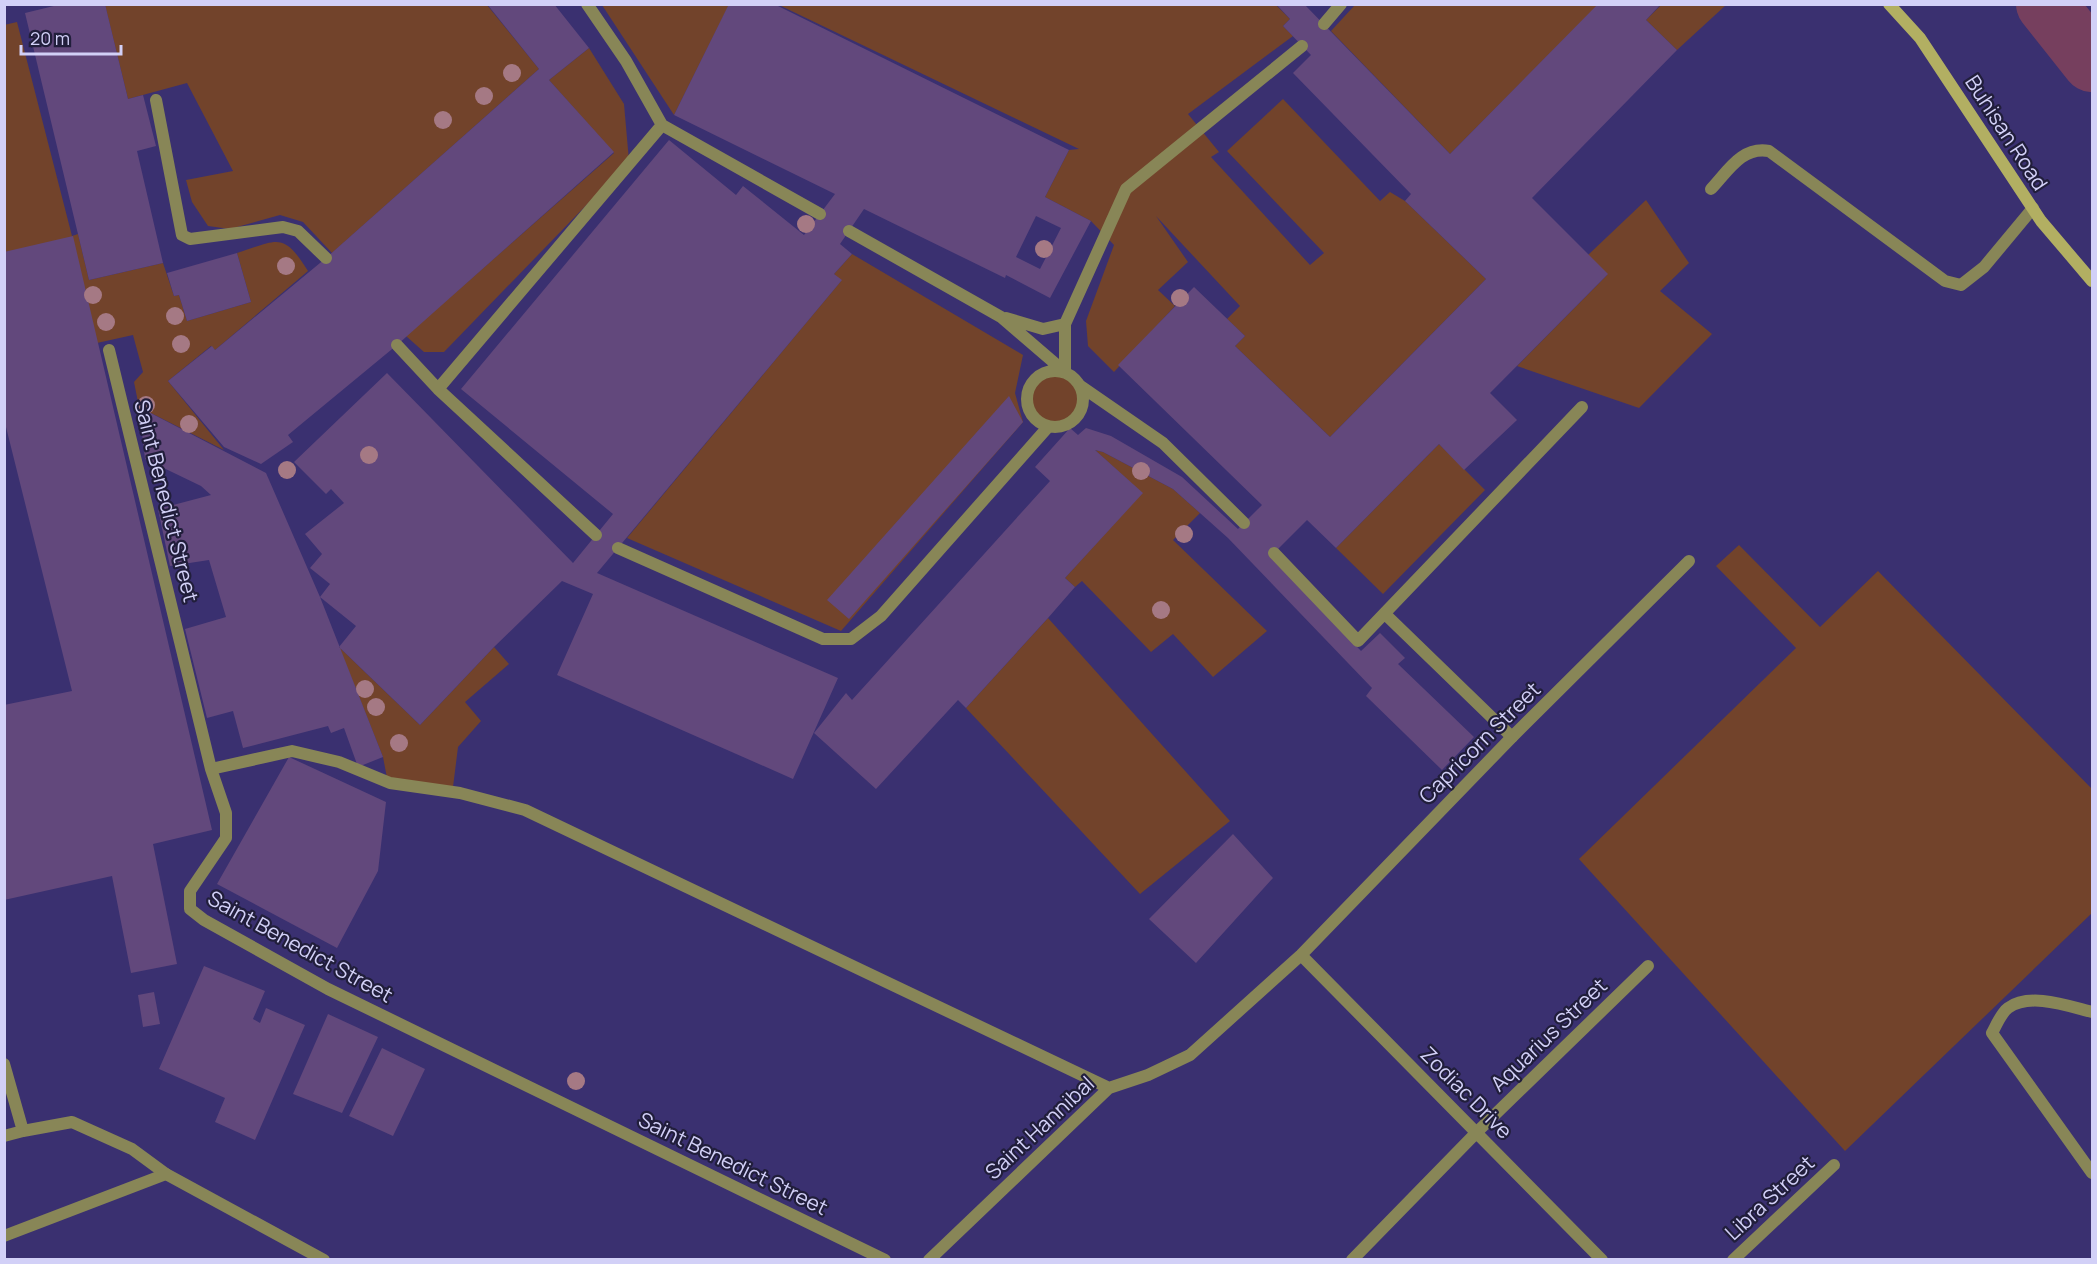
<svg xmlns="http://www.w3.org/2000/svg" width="2097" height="1264" font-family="Manrope,sans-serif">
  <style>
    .green { fill: #72432b }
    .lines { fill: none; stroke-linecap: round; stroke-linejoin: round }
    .river { stroke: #763f5e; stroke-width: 60 }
    .building { fill: #62487c; fill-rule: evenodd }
    .lane { stroke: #888657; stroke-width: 12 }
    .street { stroke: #888657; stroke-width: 12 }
    .secondary { stroke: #b2af62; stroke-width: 12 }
    .tree { fill: #a57984 }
    .labels { text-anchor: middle; stroke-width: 4.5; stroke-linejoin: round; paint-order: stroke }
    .street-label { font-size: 21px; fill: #d2d0f7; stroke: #211e3b }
  </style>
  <rect width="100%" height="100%" fill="#3a3070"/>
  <path class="green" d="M105,5h382l52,64 -207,184 -29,-31 -23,-7 -50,14 -22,-3 -16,-24 -6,-22 47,-9 -46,-88 -59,16z
    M602,5h127l-55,110z
    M779,5h497l14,14 -7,7 10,10 -105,78 31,38 -8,5 99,108 14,-12 -97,-102 56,-52 97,102 10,-9 15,9 81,78 -156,158 -95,-91 10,-10 -18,-17 13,-13 -84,-90 32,46 -30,28 17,16 -61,66 -26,-26 -2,-25 28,-76 -23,-24 -46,-24 24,-47 10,-1z
    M1355,5h243l-148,149 -119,-123z
    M1661,5h65l-49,45 -31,-30z
    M17,22l55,214 6,-2 11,46 74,-17 11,33 5,-1 8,26 64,-19 -14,-49c41,-13 46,-22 71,18l-93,79 -4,-4 -43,35 56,69 -85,-43 -5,-25 9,-10 -10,-37 -36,8 -92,-91 -1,-227z
    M589,48l35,56 5,57 -185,191h-20l-18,-16 208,-183 -65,-73z
    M1646,200l43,63 -29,28 52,43 -73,74 -122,-42 90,-91 -19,-20z
    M852,254l171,101 -8,38 8,29 -182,209 -214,-93 214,-257 -7,-7z
    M1027 399a28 28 0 1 1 56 0a28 28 0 1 1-56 0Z
    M1439,444l46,46 -102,104 -47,-46z
    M1095,450l8,2 70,37 27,24 -27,27 94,91 -54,46 -40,-43 -22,18 -69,-71 -7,6 -10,-9 77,-85z
    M1739,545l81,82 58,-56 214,218v124l-247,238 -266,-292 217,-211 -80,-82z
    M1048,618l182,203 -90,73 -174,-186z
    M339,647l81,78 74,-78 15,17 -44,38 16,19 -23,26 -5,40 -66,-9 -4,-21z"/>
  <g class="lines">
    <path class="river" d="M2046,4l46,58"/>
  </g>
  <path class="building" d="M62,4h43l23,95 15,-4 13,51 -19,5 26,112 -74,17 -64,-267z
    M487,4h67l35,44 -40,32 65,72 -217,193 -109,90 5,7 -32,22 -37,-17 -56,-66 44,-35 3,4 111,-92 213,-189z
    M729,4h45l295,146 -24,47 46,24 -41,77 -44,-23 -1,3 -141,-69 -24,35 12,10 -18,20 8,6 -245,293 241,105 -45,101 -236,-104 36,-81 -31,-13 -68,66 -74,78 -81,-78 17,-21 -36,-29 10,-13 -20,-16 12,-14 -17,-20 39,-31 -13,-14 -5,5 -32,-32 93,-89 186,190 40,-49 -152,-125 208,-249 67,55 7,-9 61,49 31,-41 -161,-79zM1036,216l25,12 -21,41 -24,-12z
    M1276,4h28l146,150 148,-150h63l-15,16 31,30 -145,148 76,76 -118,119 27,27 -53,50 -25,-26 -103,104 -29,-28 -36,36 90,95 19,-18 25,25 -7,6 76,73 -32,33 -76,-74 6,-8 -144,-150 -55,-49 -70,-37 -8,-2 48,43 -78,85 10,9 -27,31 -82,90 -8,-8 -82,89 -62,-56 32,-40 6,7 198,-219 -15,-14 35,-39 8,7 8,-7 25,8 71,41 56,52 24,-24 -144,-140 76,-78 51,49 -10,10 95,91 156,-158 -81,-78 6,-7 -118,-121 18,-18 -28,-29 7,-7z
    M73,236l139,594 -59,14 24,120 -46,9 -19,-97 -108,24v-195l68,-14 -68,-272v-167z
    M237,253l14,49 -64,19 -8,-26 -5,1 -7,-23z
    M1009,396l14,26 -174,197 -22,-19z
    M139,407l127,66 54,124 63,160 -25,10 -14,-39 -13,5 -3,-7 -85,22 -10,-37 -26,7 -22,-89 41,-12 -17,-57 -39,6 -12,-57 53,-14 -10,-9 -56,-27z
    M289,757l97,45 -8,69 -41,77 -120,-64z
    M1233,834l40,44 -77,85 -47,-44z
    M204,966l61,25 -12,28 7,4 6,-15 39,17 -50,115 -40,-18 10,-24 -66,-29z
    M154,992l6,32 -17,3 -5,-32z
    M328,1014l50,23 -36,76 -49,-19z
    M382,1048l43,21 -32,67 -44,-20z"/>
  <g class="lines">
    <path class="lane" d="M1324,24l17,-20
      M156,100l26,135 8,4 93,-12 15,4 28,27
      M662,125l158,89
      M849,231l152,86 64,55
      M1006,318l37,11 22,-5
      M397,345l41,44 158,146
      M1027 399a28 28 0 1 1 56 0a28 28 0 1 1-56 0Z
      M1065,372v-48l61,-135 176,-143
      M1079,385l84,58 81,80
      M438,389l224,-264 -36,-64 -39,-57
      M618,548l205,91h28l30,-23 167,-189
      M1274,553l84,88 224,-234
      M1385,614l127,123
      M4,1064l19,67 49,-9 60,27 34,25
      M4,1136l19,-5"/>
    <path class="street" d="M1711,189c17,-18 31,-43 58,-38l176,130 16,4 23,-18 49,-59
      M109,350l102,419 15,44v25l-36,53v18l14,11 124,69 557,271
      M211,769l81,-18 47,11 51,21 70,10 65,17 584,278
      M1301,955l301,305
      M2092,1012c-24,-6 -62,-20 -84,-4 -7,5 -12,18 -16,25l100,140
      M4,1236l162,-62 158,86
      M929,1260l180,-172 39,-13 42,-20 111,-100 211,-218 177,-176
      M1352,1260l125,-128 171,-166
      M1733,1260l101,-95"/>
    <path class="secondary" d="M1889,4l31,34 121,183 51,60"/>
  </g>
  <g class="tree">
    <circle cx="512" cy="73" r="9"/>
    <circle cx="484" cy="96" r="9"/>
    <circle cx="443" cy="120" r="9"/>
    <circle cx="806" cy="224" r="9"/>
    <circle cx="1044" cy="249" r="9"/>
    <circle cx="286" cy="266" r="9"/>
    <circle cx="93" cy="295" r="9"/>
    <circle cx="1180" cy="298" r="9"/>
    <circle cx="175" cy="316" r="9"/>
    <circle cx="106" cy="322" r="9"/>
    <circle cx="181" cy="344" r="9"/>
    <circle cx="146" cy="405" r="9"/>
    <circle cx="189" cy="424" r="9"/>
    <circle cx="369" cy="455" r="9"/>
    <circle cx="287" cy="470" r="9"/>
    <circle cx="1141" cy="471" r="9"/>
    <circle cx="1184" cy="534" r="9"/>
    <circle cx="1161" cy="610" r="9"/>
    <circle cx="365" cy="689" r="9"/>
    <circle cx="376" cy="707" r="9"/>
    <circle cx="399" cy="743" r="9"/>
    <circle cx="576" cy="1081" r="9"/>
  </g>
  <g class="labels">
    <g class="street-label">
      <text transform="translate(2006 133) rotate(57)" y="7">Buhisan Road</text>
      <text transform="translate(166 501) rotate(76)" y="7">Saint Benedict Street</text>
      <text transform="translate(1480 743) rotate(-45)" y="7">Capricorn Street</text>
      <text transform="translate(300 947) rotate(29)" y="7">Saint Benedict Street</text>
      <text transform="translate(1549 1035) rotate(-44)" y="7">Aquarius Street</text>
      <text transform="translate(1466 1093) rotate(45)" y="7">Zodiac Drive</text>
      <text transform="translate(1040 1128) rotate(-43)" y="7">Saint Hannibal</text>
      <text transform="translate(733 1164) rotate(26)" y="7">Saint Benedict Street</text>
      <text transform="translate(1770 1198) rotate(-43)" y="7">Libra Street</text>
    </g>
  </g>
  <rect width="2097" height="1264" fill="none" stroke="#d2d0f7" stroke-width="12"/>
  <path d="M21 45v9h100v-9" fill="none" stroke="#d2d0f7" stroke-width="3"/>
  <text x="30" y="45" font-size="18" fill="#d2d0f7" stroke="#211e3b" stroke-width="4.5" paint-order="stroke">20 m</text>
</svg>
